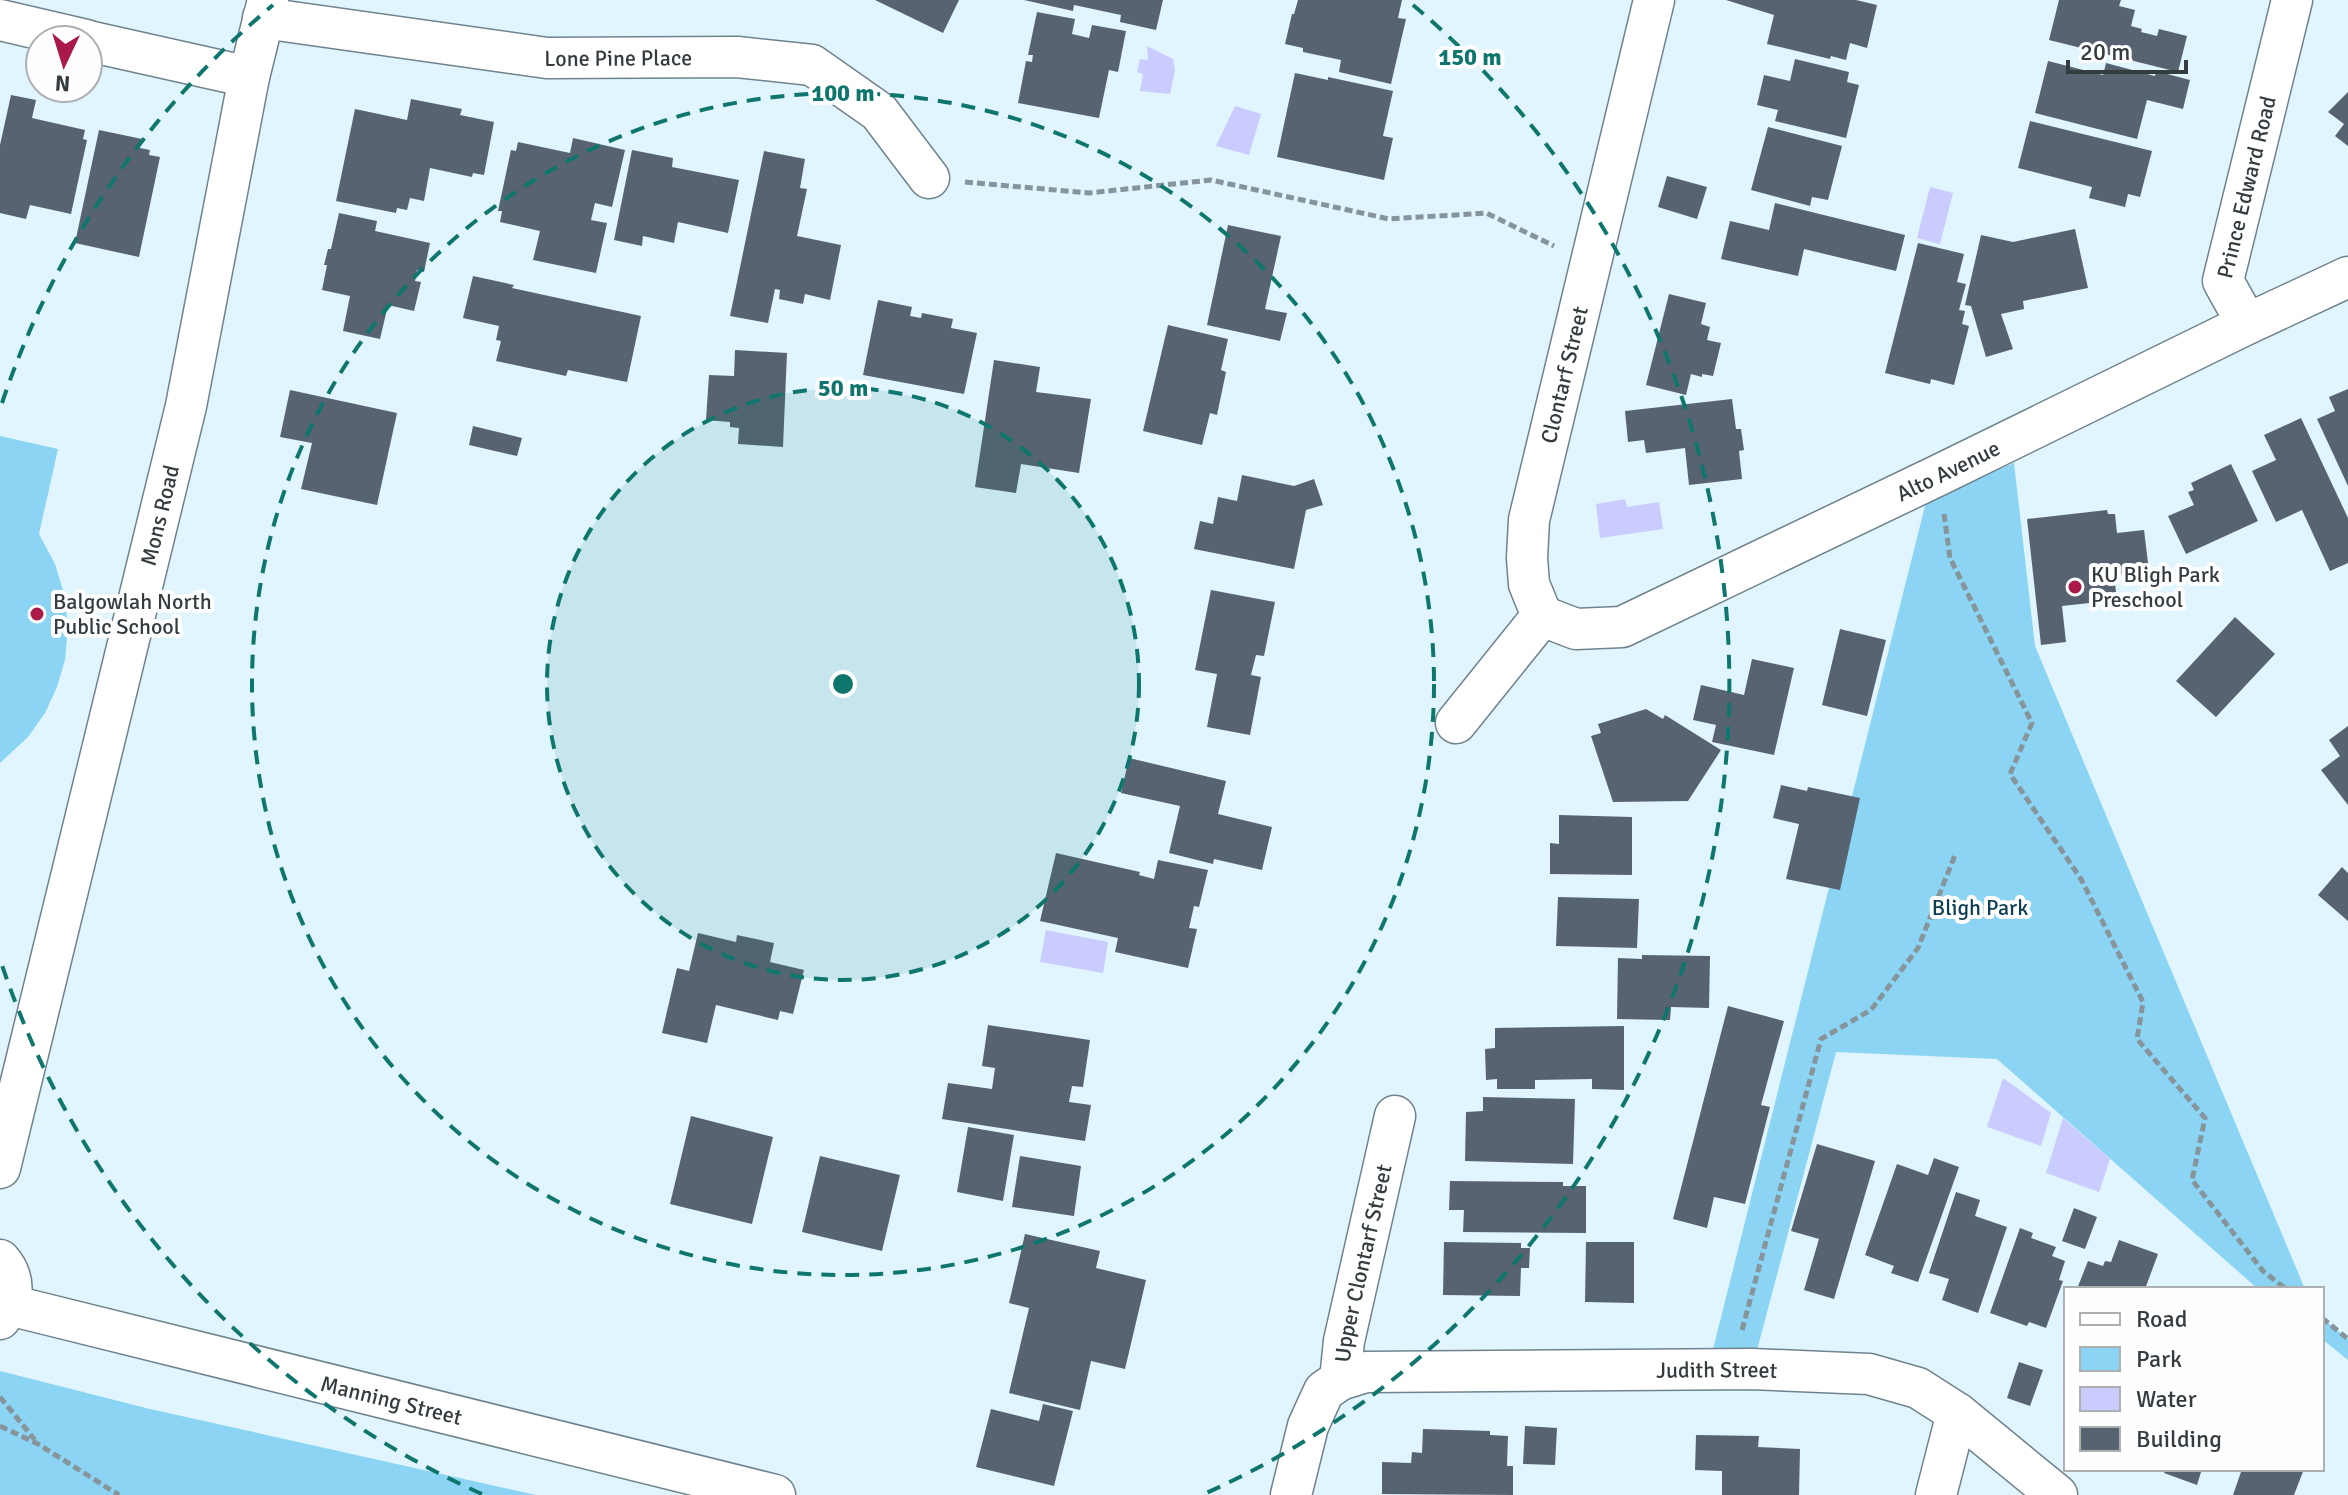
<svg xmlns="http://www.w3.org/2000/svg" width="2348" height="1495" font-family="Signika,sans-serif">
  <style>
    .green { fill: #8cd4f3 }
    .water { fill: #cacbff }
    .building { fill: #586371 }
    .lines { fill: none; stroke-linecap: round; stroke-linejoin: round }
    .minor-casing { stroke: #70838c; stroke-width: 43 }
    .path { stroke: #86949b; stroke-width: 5; stroke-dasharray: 8 4; stroke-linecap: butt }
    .minor { stroke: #fff; stroke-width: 40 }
    .ring { fill: none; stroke: #0f766e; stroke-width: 4; stroke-dasharray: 14 10 }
    .poi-dot { fill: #ab184a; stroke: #fefefe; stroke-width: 3 }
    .labels { text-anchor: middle; stroke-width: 8; stroke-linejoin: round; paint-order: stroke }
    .street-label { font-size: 22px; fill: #343c40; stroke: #fefefe }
    .poi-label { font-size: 22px; fill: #343c40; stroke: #fefefe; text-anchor: start }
    .park-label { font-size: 22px; fill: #0c3f51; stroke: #fefefe }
    .centre { fill: #0f766e; stroke: #fefefe; stroke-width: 4 }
    .ring-label { font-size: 24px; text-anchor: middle; font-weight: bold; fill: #0f766e; stroke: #fefefe; stroke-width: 8; stroke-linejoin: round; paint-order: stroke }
  </style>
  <rect width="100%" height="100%" fill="#e0f5ff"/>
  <path class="green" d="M0,436l58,13 -19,85 16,30 9,30 4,33 -3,33 -8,27 -12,26 -17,24 -28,26z
    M2014,463l21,183 270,643h-47l-261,-230 -161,-7 -84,317h-44l218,-867 15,-8z
    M2322,1318l26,21v21l-26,-21z
    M0,1371l150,38 386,86h-536z"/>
  <path class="water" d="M1147,46l26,13 2,11 -5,24 -30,-3 3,-17 -6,-2 3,-13 8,1z
    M1235,106l26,8 -12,41 -33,-9z
    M1930,187l23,6 -13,51 -23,-6z
    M1625,499l2,8 32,-5 4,27 -63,9 -4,-34z
    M1046,930l62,12 -5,31 -63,-11z
    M2003,1078l48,35 -10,33 -54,-19z
    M2063,1118l47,41 -11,33 -53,-19z"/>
  <path class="building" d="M875,0h84l-16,33z
    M1024,0h139l-7,30 -36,-8 1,-7 -47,-10 -1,6z
    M1298,0h104l-4,18 8,1 -15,65 -52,-12 2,-12 -38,-8v-4l-18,-4 7,-30h2z
    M1726,0h130l21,5 -10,43 -17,-5 -4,17 -15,-4 -1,3 -63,-15 7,-29z
    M2059,0h62l-2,6 16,4 -4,16 11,3 -1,3 16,4 2,-7 28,7 -9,36 -129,-32z
    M1037,12l38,7 -3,15 17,4 3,-13 34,6 -8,41 -9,-2 -10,48 -81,-15 8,-42 6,1 1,-7h-5z
    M1795,59l54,13 -2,10 12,3 -13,53 -71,-17 3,-11 -21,-5 7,-30 26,6z
    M2048,61l55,14 3,-12 49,13 1,-5 34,9 -7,29 -36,-9 -10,39 -102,-26z
    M1295,73l33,7v-3l65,14 -10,45 10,2 -9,42 -107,-23z
    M2348,92v54l-13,-10 9,-12 -16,-12z
    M11,95l25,5 -4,18 53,12 -2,9 4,1 -16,74 -41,-9 -4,14 -26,-6v-68z
    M411,99l51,10 -2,6 34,7 -10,53 -11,-2 -1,4 -42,-9 -6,33 -14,-3 -3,12 -10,-2 -1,5 -60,-12 19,-92 52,11z
    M2030,121l122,30 -12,46 -12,-3 -3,13 -36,-9 3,-11 -74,-19z
    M1768,127l74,19 -14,54 -16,-3 -2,9 -59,-16z
    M99,130l43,9 -2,9 10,2 -1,5 11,2 -21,100 -64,-14z
    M573,138l52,12 -13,57 -17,-4 -4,17 16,3 -11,50 -63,-13 7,-29 -40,-9 2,-11h-4l13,-61 5,1 2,-9 52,11z
    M632,150l41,8 -1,9 67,13 -11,53 -50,-11 -4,21 -31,-7 -1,10 -28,-6z
    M764,151l41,8 -5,29 7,1 -10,47 44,9 -11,55 -25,-6 -2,10 -24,-5 1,-9 -5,-1 -7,34 -38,-7z
    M1667,176l40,11 -10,32 -39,-12z
    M1775,203l130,32 -9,36 -92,-22 -6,27 -77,-17 9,-38 39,9z
    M339,213l38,8 -2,10 55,12 -6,29 -7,-2 -2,11 6,1 -7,29 -26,-6 -8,34 -37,-8 7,-35 -28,-6 5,-25h-3l4,-16h3z
    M1228,225l53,11 -16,73 22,4 -7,28 -73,-16z
    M2075,229l13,59 -65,13 1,8 -23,5 12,35 -27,8 -15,-51 -6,-1 16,-70 32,7z
    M1918,243l46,11 -7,28 9,2 -7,26 6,1 -3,13 7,2 -15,59 -23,-6 -1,5 -45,-11z
    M473,276l41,9 -2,3 129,28 -14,66 -59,-12 -2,6 -70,-15 5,-20 -5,-1 3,-14 -36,-8z
    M1669,294l37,9 -5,21 9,3 -3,13 14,3 -8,33 -11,-2v3l-11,-3 -5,21 -40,-10z
    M878,300l34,7 -2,9 11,2 1,-5 31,6 -2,9 26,5 -13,61 -101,-19z
    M1168,325l60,14 -7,31 5,2 -9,43 -7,-2 -8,32 -59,-14z
    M735,350l52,3 -4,94 -45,-3 1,-16 -9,-1v-5l-24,-2 3,-45 25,1z
    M994,360l46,7 -4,25 55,7 -12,74 -58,-9 -5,29 -41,-6z
    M2348,389v97l-31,-67 18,-8 -6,-14z
    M290,390l107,23 -20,92 -76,-16 11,-46 -32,-6z
    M1732,399l4,30h5l3,21 -5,1 3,28 -53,6 -4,-37 -39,5 -2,-13 -16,2 -3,-31z
    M2301,418l47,100v45l-18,8 -28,-61 -26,12 -24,-51 24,-11 -12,-25z
    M473,426l49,12 -5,18 -48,-11z
    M2231,464l27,57 -72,33 -18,-38 26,-11 -6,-13 6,-2 -3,-7z
    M1242,475l52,11 20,-7 9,26 -17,5 -12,59 -100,-20 6,-28 13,3 5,-27 19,4z
    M2107,510l1,4h7l2,19 27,-3 5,41 -35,4 3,25 -55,6 4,36 -25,3 -14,-126z
    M1211,590l64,12 -11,54 -8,-1 -5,20 10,2 -11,58 -43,-8 10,-53 -22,-4z
    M2235,617l40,37 -59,63 -40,-36z
    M1840,629l46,11 -19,76 -45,-11z
    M1752,659l42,9 -20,87 -62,-13 4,-17 -23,-5 8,-35 43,10z
    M1646,709l17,10 2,-4 56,35 -33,51 -75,1 -22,-66 10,-3 -3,-9z
    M2348,726v79l-27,-35 19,-14 -11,-16z
    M1129,758l97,23 -8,33 54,13 -10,43 -48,-11 -1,5 -44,-11 11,-47 -59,-13z
    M1781,785l26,6 1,-4 52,11 -20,92 -54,-11 13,-55 -26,-6z
    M1559,815l73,2v58l-82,-1v-31l9,1z
    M1056,853l84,19 -1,3 15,4 4,-19 50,10 -9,37 -5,-1 -5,22 8,1 -9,39 -73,-16 3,-14 -78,-17z
    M2342,867l6,6v48l-30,-26z
    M1558,897l81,2 -2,49 -81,-2z
    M698,933l38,9 1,-7 37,8 -4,19 34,8 -11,44 -13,-3 -2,9 -62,-15 -9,38 -45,-10 15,-65 12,3z
    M1642,955l68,1 -1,52 -38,-1 -1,13 -53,-1 1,-61 24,1z
    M1728,1006l56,15 -23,84 9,2 -25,97 -31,-7 -7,31 -34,-9z
    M988,1025l102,15 -7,47 -11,-1 -3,16 22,3 -6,36 -143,-22 6,-36 44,6 3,-21 -13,-2z
    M1624,1026v64l-32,-1v-10l-57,1v9h-38v-10l-11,1 -1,-31 10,-1v-20z
    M1483,1097l92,2 -2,65 -108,-3 1,-49 17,-1z
    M691,1116l82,21 -21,87 -82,-20z
    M968,1127l46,8 -11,66 -46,-9z
    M1817,1144l58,17 -41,138 -30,-9 15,-51 -28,-8z
    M820,1156l80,19 -18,76 -80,-19z
    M1020,1156l61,10 -7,50 -62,-9z
    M1934,1158l25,9 -41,115 -27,-9 3,-7 -29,-11 32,-91 31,11z
    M1450,1181l113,1v4h23v47l-123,-1 1,-22h-15z
    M1956,1192l24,8 -5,16 32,11 -29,86 -36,-13 7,-21 -20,-6z
    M2074,1208l23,9 -12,32 -23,-8z
    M2020,1228l13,5 -2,5 25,9 -4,9 13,5 -6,19 4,1 -17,47 -17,-6 -2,4 -37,-13z
    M1025,1234l75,17 -4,17 50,12 -21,89 -34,-8 -11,49 -71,-17 20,-85 -20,-5z
    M2119,1240l39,14 -13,35h-68l11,-28 15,5 2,-5 6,1z
    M1444,1242l77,1v5h9l-1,20h-8l-1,28 -77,-1z
    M1586,1242h48v61l-49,-1z
    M2019,1362l24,8 -13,36 -23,-8z
    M1043,1404l30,7 -19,75 -78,-19 15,-58 48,12z
    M1525,1426l32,2 -2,37 -32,-1z
    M1423,1429l67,2v4l18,1 -1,30h6v29l-131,-1v-32l29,1 1,-11 10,1z
    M1696,1435l63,1 -1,11 42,2 -1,46h-77v-24l-27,-1z
    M2166,1469h36l-5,16 -33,-12z
    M2242,1469h62l-10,26h-61z"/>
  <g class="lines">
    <defs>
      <g id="minor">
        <path id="s1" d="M263,18l284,40 190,-1 75,8 67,47 50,66"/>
        <path d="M0,20l86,20"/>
        <path d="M88,41l161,36"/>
        <path id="s2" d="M2247,324l-24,-43 69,-281"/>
        <path id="s3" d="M1542,616l34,13 46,-2 319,-153 306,-150 101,-47"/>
        <path id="s4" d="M1542,616l-13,-32 -2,-26 2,-38 125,-520"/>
        <path d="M1456,723l86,-107"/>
        <path id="s5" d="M0,1168l186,-762 63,-329 19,-77"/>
        <path d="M0,1260c16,18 15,41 0,59"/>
        <path id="s6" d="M9,1305l766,190"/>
        <path id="s7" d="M1340,1380l26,-8 386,-3 117,5 49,14 39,25 100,82"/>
        <path id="s8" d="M1291,1495l17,-69 16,-35 16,-11 4,-39 51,-225"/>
        <path d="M1936,1495l21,-82"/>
      </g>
    </defs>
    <use href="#minor" class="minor-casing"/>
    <path class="path" d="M965,182l124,11 122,-13 178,39 97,-6 68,33
      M1944,514l6,44 82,165 -22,51 71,105 62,123 -6,37 68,79 -13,62 71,91 23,18
      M2322,1318l26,21
      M1742,1330l79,-291 50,-29 47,-62 37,-93
      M0,1397l35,43
      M0,1426l38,18 81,51"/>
    <use href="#minor" class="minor"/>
  </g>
  <circle cx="843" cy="684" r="296" fill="#0f766e" fill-opacity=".12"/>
  <g class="ring">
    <circle cx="843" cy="684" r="296"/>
    <circle cx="843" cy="684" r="591"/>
    <path d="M482 1494A887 887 0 0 1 2 965M2 403A887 887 0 0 1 273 5M1413 5A887 887 0 0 1 1204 1494"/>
  </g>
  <g class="poi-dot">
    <circle cx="2075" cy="587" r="8"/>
    <circle cx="37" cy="614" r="8"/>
  </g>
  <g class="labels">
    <g class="street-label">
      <text dy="8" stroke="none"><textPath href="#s1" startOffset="358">Lone Pine Place</textPath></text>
      <text dy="8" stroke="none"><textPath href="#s2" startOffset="146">Prince Edward Road</textPath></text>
      <text dy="8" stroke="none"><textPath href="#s4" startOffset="248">Clontarf Street</textPath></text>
      <text dy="8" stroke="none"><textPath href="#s3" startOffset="444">Alto Avenue</textPath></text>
      <text dy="8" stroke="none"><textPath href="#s5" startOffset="672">Mons Road</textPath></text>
      <text dy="8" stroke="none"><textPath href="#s8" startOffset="248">Upper Clontarf Street</textPath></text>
      <text dy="8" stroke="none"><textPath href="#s7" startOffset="378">Judith Street</textPath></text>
      <text dy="8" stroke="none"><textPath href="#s6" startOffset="394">Manning Street</textPath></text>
    </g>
    <g class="poi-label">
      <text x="2091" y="582">KU Bligh Park<tspan x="2091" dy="25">Preschool</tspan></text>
      <text x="53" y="609">Balgowlah North<tspan x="53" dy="25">Public School</tspan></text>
    </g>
    <g class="park-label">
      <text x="1980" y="915">Bligh Park</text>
    </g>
  </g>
  <circle cx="843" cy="684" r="12" class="centre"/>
  <g class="ring-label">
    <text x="1470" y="65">150 m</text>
    <text x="843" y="101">100 m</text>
    <text x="843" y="396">50 m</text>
  </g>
  <rect x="2064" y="1287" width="260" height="184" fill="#fefefe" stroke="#adb0b2" stroke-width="2"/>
  <rect x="2080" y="1313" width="40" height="12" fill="#ffffff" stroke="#adb0b2" stroke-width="2"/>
  <text x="2136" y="1327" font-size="24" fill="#343c40">Road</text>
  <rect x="2080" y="1347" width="40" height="24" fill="#8cd4f3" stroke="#adb0b2" stroke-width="2"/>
  <text x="2136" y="1367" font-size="24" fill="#343c40">Park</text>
  <rect x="2080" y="1387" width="40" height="24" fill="#cacbff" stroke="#adb0b2" stroke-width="2"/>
  <text x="2136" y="1407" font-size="24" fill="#343c40">Water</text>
  <rect x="2080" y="1427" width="40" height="24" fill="#586371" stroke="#adb0b2" stroke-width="2"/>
  <text x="2136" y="1447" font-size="24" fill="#343c40">Building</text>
  <g transform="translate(64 64) rotate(184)"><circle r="38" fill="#fefefe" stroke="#adb0b2" stroke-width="2"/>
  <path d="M0-6L14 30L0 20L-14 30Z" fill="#ab184a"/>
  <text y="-12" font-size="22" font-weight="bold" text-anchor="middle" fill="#343c40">N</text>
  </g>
  <path d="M2068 60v12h118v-12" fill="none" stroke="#343c40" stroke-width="4"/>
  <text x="2080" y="60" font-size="24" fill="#343c40" stroke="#fefefe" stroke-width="6" paint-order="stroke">20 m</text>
</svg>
